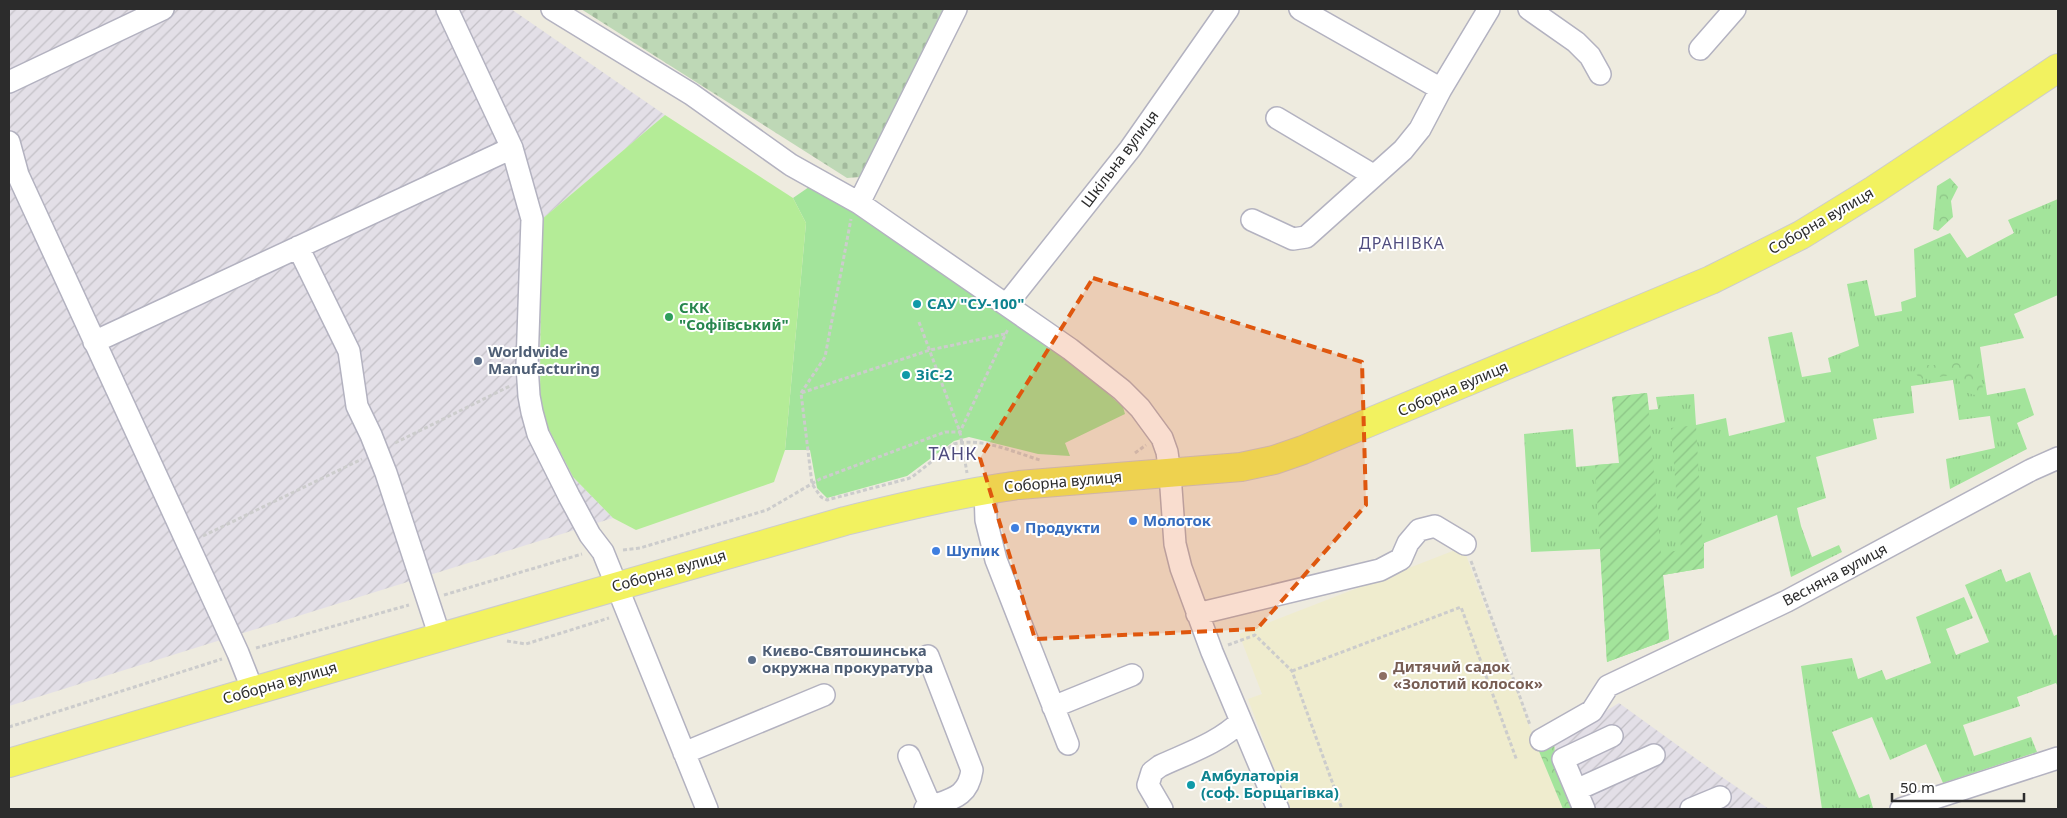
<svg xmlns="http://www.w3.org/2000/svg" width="2067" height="818" font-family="'Noto Sans',sans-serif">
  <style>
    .industrial { fill: url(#industrial-furrows) }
    .education { fill: #efecce }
    .grass { fill: url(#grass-tufts) }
    .forest { fill: url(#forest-crowns) }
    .cemetery { fill: url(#cemetery-stones) }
    .park { fill: #a3e49b }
    .garden { fill: url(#garden-furrows) }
    .pitch { fill: #b4ec97 }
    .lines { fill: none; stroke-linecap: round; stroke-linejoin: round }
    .minor-casing { stroke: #b3b2c0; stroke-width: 24 }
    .major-casing { stroke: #ccc; stroke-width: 30 }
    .path { stroke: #ccc; stroke-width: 3; stroke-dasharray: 4 2.5; stroke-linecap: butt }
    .minor { stroke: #fff; stroke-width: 21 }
    .major { stroke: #f2f260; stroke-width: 28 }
    .marked { fill: #df570e; fill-opacity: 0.2; stroke: #df570e; stroke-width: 4; stroke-dasharray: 10 6; stroke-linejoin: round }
    .culture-dot { fill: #0f9aa8; stroke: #fff; stroke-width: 2 }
    .leisure-dot { fill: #2e9e5b; stroke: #fff; stroke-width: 2 }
    .service-dot { fill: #5c6f8a; stroke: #fff; stroke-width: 2 }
    .shop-dot { fill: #3f7fe0; stroke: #fff; stroke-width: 2 }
    .education-dot { fill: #8d6e63; stroke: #fff; stroke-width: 2 }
    .labels { text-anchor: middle; stroke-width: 4; stroke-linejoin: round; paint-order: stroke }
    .street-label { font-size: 15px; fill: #2c2c2c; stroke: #fff }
    .culture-label { font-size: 15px; font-weight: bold; fill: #0d838f; stroke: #fff; text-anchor: start }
    .leisure-label { font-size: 15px; font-weight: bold; fill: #27864d; stroke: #fff; text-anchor: start }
    .service-label { font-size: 15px; font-weight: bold; fill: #4e5e75; stroke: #fff; text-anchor: start }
    .shop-label { font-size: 15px; font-weight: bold; fill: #366cbe; stroke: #fff; text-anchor: start }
    .education-label { font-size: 15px; font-weight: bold; fill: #785e54; stroke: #fff; text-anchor: start }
    .neighbourhood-label { font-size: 16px; letter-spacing: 1px; fill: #4f4c7e; stroke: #fff }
    .quarter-label { font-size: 18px; letter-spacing: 1px; fill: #4f4c7e; stroke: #fff }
  </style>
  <defs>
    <pattern id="industrial-furrows" width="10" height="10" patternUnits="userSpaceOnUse" patternTransform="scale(1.25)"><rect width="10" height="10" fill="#e3dfe7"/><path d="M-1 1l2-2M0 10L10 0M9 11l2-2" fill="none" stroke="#c3c0c6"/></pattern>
    <pattern id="grass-tufts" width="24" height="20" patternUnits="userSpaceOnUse" patternTransform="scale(1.25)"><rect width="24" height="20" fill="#a3e49b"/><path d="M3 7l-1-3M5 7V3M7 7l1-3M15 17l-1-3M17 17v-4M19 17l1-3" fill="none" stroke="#8cc486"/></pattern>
    <pattern id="forest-crowns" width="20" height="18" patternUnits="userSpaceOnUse" patternTransform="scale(1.25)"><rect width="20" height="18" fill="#a3e49b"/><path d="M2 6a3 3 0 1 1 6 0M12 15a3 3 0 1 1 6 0" fill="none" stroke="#8cc486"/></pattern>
    <pattern id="cemetery-stones" width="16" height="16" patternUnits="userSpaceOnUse" patternTransform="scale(1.25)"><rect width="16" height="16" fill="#bed8b6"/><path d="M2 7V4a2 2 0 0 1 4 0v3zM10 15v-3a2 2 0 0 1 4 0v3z" fill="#a3ba9d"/></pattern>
    <pattern id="garden-furrows" width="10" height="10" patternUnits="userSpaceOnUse" patternTransform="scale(1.25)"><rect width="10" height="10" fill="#a3e49b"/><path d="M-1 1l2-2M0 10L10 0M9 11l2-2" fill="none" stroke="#8cc486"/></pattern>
  </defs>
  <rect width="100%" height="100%" fill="#eeebdf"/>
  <path class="industrial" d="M9,9h502l154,106 -124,105 32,257 40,41 -604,188z
    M1619,703l97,70 53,36h-193l-20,-52 -1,-20 36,-17z"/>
  <path class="education" d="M1463,547l69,186 31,76h-274l-41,-110 14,-5 -23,-60z"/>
  <path class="grass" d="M2058,199v96l-44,19 10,24 -44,9 7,48 38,-7 9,27 -17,8 10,26 -77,40 -4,-30 49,-11 -5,-32 -31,4 -6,-40 -42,6 3,27 -41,6 4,20 -61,18 10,41 -29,10 4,18 11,31 27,-12 3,7 -51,25 -14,-62 -73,28v25l-41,7 6,64 -62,23 -7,-113 -69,3 -7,-118 49,-5 3,38 43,-4 -7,-66 35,-4 2,17 9,-1 -2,-12 38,-3 2,31 30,-7 3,18 56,-14 -17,-85 24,-5 10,45 29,-5 -3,-14 31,-12 -12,-62 20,-4 8,36 27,-5 -1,-9 15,-5 -2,-48 36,-16 17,25 47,-25 -6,-13z
    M2001,569l5,13 24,-10 24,64 4,-2v53l-2,-4 -39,14 3,9 -57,19 11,31 57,-19 6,15 -94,31 -17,-39 -36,16 -18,-43 -40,15 27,66 10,-4 4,14 -51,1 -21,-143 51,-8 6,21 24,-9 4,10 45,-17 -15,-46 48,-20 9,21 -27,11 10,26 33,-13 -24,-57z"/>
  <path class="forest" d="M1950,178l8,9 -7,14 2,16 -15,14 -5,-2 4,-43z
    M1968,358l11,5 4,26 -8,6 -10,-3 -9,-17 -36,4 -6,-8 8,-6h27z
    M1554,738l1,19 21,52h-13l-25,-60z"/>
  <path class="cemetery" d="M581,9h366l-87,168 -13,1z"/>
  <path class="park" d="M809,187l53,29 208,144 53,47 2,7 -60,29 5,13 -32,-2 -69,-17 -15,4 -47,35 -80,22 -10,-10 -7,-38h-25l21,-227 -13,-25z"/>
  <path class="garden" d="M1647,393l14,160 20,-3 -10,-122 25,-3 8,143 -41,7 6,64 -62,23 -12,-197 25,-2 -8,-66z"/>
  <path class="pitch" d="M665,115l128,83 13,25 -21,227 -11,32 -138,48 -23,-12 -40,-41 -33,-65 1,-192z"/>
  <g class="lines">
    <defs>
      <path id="minor" d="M552,9l139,85 100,71 68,38 211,146 52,41 18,18 22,30 5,14 3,22 5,70 6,24 31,84 66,157
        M1300,9l141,80
        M1529,9l47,33 14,14 10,18
        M1700,49l35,-40
        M9,82l154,-73
        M1277,118l96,57
        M9,142l9,33 220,478 15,38
        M512,148l20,71 -5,146 2,31 3,16 6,22 31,62 21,39 13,17 104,257
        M859,203l97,-194
        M1252,220l41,19 13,-2 97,-87 17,-21 21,-40 48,-80
        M298,247l51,104 8,55 14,29 15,38 54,164
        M1007,304l123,-155 98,-140
        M94,342l418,-194 -65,-139
        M985,490l1,30 10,40 72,184
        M1197,614l183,-44 21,-11 7,-16 11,-13 16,-4 30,18
        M1053,707l79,-32
        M1541,740l51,-29 16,-25 179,-85 244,-131 27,-12
        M684,753l140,-58
        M909,756l22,51
        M1576,790l78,-35
        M925,809c24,-10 43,-10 47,-39l-44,-114
        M1162,809l-14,-24 4,-13 8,-6c28,-13 59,-23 81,-45
        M1584,809l-21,-50 49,-23
        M1691,809l29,-12
        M1901,809l157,-51"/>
      <path id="major" d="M9,763l244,-72 592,-170c57,-14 115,-28 174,-36l222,-18 33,-7 29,-10 408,-170 90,-45 73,-45 184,-122"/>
    </defs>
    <use href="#minor" class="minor-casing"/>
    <use href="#major" class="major-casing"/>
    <path class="path" d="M919,322l41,110 7,41
      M1005,334l-75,16 -129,43 11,91 9,13 6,3 80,-21 5,-2 42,-33c28,-7 59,8 86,16
      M801,393l24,-36 26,-138
      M395,443l115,-57
      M1135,453l11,-8
      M203,536l159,-77
      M623,550l17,-2 127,-38 53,-31 125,-47h15l48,-103
      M1471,561l59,164
      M444,595l138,-41
      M507,641l19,3 83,-26
      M1228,645l27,-10 37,36 50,138
      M256,648l153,-43
      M1292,671l169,-64 56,154
      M9,727l213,-68"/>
    <use href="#minor" class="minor"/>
    <use href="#major" class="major"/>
  </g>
  <path class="marked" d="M1093,278l269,84 4,143 -109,124 -222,10 -55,-181z"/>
  <g class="culture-dot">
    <circle cx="917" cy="304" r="5"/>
    <circle cx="906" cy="375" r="5"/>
    <circle cx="1191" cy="785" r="5"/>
  </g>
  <circle class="leisure-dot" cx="669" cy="317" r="5"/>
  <g class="service-dot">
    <circle cx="478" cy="361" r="5"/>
    <circle cx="752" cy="660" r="5"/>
  </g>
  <g class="shop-dot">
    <circle cx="1133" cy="521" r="5"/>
    <circle cx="1015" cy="528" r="5"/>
    <circle cx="936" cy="551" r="5"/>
  </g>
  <circle class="education-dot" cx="1383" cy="676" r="5"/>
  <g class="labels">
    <g class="street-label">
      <text transform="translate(1120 159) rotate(-53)" y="5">Шкільна вулиця</text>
      <text transform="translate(1821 221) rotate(-30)" y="5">Соборна вулиця</text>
      <text transform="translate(1453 389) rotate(-23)" y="5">Соборна вулиця</text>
      <text transform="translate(1063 482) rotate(-5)" y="5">Соборна вулиця</text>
      <text transform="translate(669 571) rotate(-16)" y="5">Соборна вулиця</text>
      <text transform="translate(1835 575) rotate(-28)" y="5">Весняна вулиця</text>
      <text transform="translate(280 683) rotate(-16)" y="5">Соборна вулиця</text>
    </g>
    <g class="culture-label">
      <text x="927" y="309">САУ "СУ-100"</text>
      <text x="916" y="380">ЗіС-2</text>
      <text x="1201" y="781">Амбулаторія<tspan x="1201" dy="17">(соф. Борщагівка)</tspan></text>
    </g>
    <g class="leisure-label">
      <text x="679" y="313">СКК<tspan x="679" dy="17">"Софіївський"</tspan></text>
    </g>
    <g class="service-label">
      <text x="488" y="357">Worldwide<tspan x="488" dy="17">Manufacturing</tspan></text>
      <text x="762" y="656">Києво-Святошинська<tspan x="762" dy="17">окружна прокуратура</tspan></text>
    </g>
    <g class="shop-label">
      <text x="1143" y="526">Молоток</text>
      <text x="1025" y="533">Продукти</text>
      <text x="946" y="556">Шупик</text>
    </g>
    <g class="education-label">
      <text x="1393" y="672">Дитячий садок<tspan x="1393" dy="17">«Золотий колосок»</tspan></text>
    </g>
    <g class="neighbourhood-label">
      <text x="1402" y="249">ДРАНІВКА</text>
    </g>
    <g class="quarter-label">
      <text x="953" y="460">ТАНК</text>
    </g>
  </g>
  <rect width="2067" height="818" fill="none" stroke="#2c2c2c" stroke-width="20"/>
  <path d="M1892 793v8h132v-8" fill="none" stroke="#2c2c2c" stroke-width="2.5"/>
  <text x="1900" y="793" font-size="15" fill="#2c2c2c" stroke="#ffffff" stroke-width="4" paint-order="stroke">50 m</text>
</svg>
